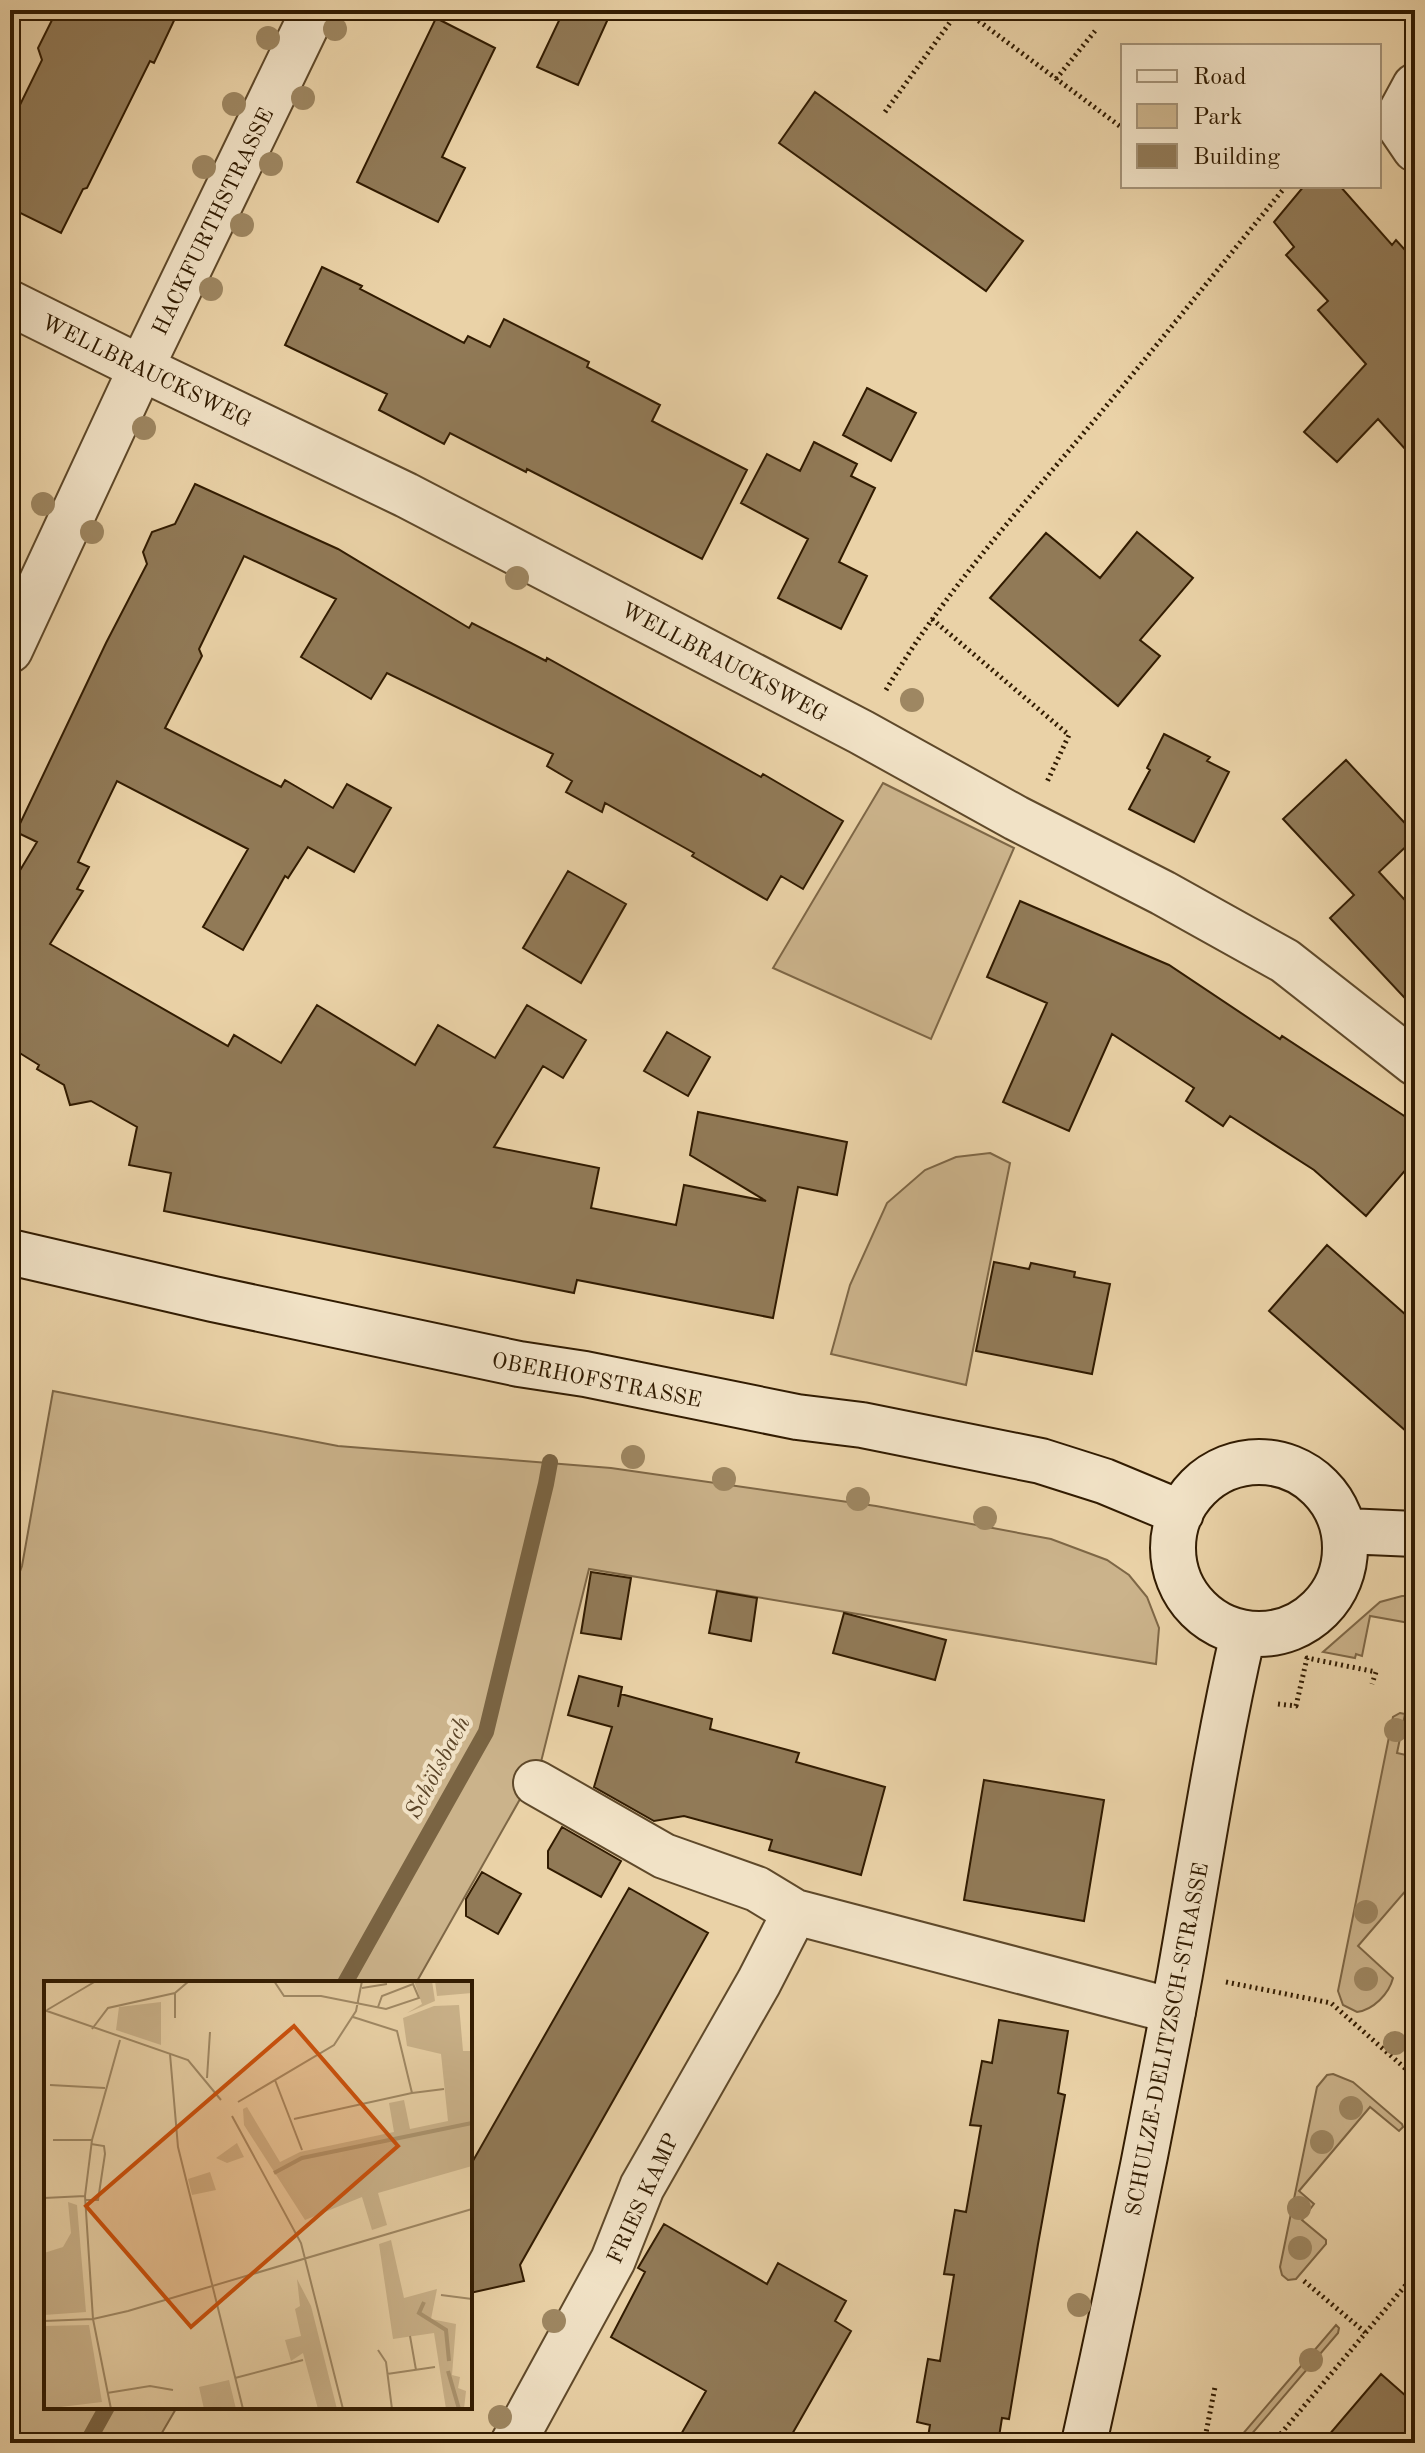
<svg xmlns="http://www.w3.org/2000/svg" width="1425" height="2453" font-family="'Old Standard TT',serif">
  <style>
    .green { fill: #cbb38b; stroke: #7e6746; stroke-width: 2 }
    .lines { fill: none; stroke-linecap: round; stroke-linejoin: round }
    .stream { stroke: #7a6443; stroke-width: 16 }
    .building { fill: #917a57; stroke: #311b01; stroke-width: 2 }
    .street-casing { stroke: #5f492a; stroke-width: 48 }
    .secondary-casing { stroke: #311b01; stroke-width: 48 }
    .path { stroke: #311b01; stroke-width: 5; stroke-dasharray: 2 4; stroke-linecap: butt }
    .street { stroke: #f1e2c6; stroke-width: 44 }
    .secondary { stroke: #f1e2c6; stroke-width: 44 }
    .tree { fill: #9e8762 }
    .labels { text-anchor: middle; stroke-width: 8; stroke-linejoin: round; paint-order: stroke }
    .street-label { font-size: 22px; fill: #311b01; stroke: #f1e2c6 }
    .water-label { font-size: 24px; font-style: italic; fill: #5c4528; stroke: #f1e2c6 }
    .inset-river { fill: none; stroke: #ab946f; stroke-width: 4 }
    .inset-road { fill: none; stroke: #a08965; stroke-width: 2 }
    .view { fill: #cd500a; fill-opacity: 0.15; stroke: #cd500a; stroke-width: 4 }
    .inset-edge { fill: none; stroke: #311b01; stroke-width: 4 }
  </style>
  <rect width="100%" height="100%" fill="#ead2a7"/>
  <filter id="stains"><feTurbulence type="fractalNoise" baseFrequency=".0025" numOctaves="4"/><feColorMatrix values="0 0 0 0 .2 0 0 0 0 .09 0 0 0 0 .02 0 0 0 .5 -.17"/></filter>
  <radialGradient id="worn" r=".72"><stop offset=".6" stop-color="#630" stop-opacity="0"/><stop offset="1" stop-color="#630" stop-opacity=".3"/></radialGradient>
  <path class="green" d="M883,783l131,65 -83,191 -158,-71z
    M990,1153l20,10 -44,222 -135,-31 19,-69 37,-82 38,-33 31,-13z
    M53,1391l285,55 273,22 265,38 175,33 56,21 22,15 18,22 12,31 -3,36 -567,-95 -48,193 -125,221h-370v424h131l-21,36h-146v-845l12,-32z
    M1402,1596h13v28l-45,-8 -8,40 -6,-2 -1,4 -32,-6 57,-50z
    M1400,1713l5,1 -8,39 18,4v123l-57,66 35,32c-4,16 -20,32 -36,34l-14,-7 -5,-14 55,-274z
    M1333,2074l20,8 49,42 1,3 -4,4 -29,-24 -71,84 15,13 -12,16 24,20v4l-30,35 -8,1 -6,-5 -2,-8 37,-180 10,-12z
    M1336,2325l3,3 -1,5 -94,110h-9z"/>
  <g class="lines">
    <path class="stream" d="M345,1983l141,-251 60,-248 4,-22
      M87,2443l20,-36"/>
  </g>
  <path class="building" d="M57,10h122l-25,53 -4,-2 -63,127 -4,1 -22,44 -51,-25v-94l7,-3 25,-51 -4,-12z
    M564,10h48l-34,75 -41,-18z
    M436,18l59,30 -53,109 23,11 -27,54 -81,-40z
    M815,92l208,149 -37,50 -207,-148z
    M1304,186h36l52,59 4,-5 19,21v199l-37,-41 -41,43 -33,-30 62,-68 -48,-54 10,-9 -42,-46 8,-8 -20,-25z
    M322,267l40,19 -2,3 104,54 4,-7 22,11 14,-28 85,43 -2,5 73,38 -8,16 95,49 -45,89 -175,-90 -1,3 -76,-39 -6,11 -65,-34 8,-16 -102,-49z
    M867,388l49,25 -25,48 -48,-26z
    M814,442l43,22 -6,12 24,12 -36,74 28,14 -26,53 -63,-31 30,-59 -67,-36 26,-49 33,17z
    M195,484l143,65 131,79 3,-5 74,38 1,-3 214,119 2,-3 80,47 -40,68 -22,-13 -14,24 -75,-44 2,-3 -89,-50 -3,9 -36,-20 6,-11 -25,-15 6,-12 -166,-81 -16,26 -70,-42 35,-58 -92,-43 -45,93 3,7 -37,72 116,59 4,-7 48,28 14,-24 44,24 -37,64 -46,-25 -20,31 -3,-2 -42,74 -40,-23 45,-78 -131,-68 -39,81 11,5 -12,22 6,2 -33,53 178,102 6,-11 47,28 36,-58 98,60 23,-40 57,33 32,-53 59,35 -23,38 -20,-12 -49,81 105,21 -8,40 85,17 8,-40 82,16 -76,-46 8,-43 149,30 -10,53 -39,-8 -25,131 -196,-38 -3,13 -410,-82 7,-38 -42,-8 8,-38 -46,-26 -21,4 -6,-20 -27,-16 2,-4 -29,-18v-160l27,-45 -21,-10 90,-189 41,-79 -4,-12 9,-20 23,-8z
    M1137,532l56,46 -53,62 20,16 -42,50 -128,-108 56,-65 54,45z
    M1164,734l46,23 -3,4 22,11 -35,70 -65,-33 21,-39 -3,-2z
    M1346,760l69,74v4l-36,34 36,39v98l-85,-91 24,-23 -71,-76z
    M568,871l58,33 -45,79 -58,-35z
    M1020,901l149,64 111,74 2,-3 133,87v36l-49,57 -52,-46 -84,-54 -7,10 -37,-25 8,-13 -82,-54 -43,97 -66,-29 44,-99 -60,-26z
    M667,1032l43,25 -22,39 -44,-25z
    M1327,1245l88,78v116l-146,-128z
    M994,1262l35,7 2,-6 44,9 -1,5 36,7 -18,90 -116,-23z
    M591,1572l40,6 -10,61 -40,-6z
    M717,1591l40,7 -6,43 -42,-8z
    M844,1613l102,27 -11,40 -102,-27z
    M579,1676l43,11 -4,20 3,-13 91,25 -2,10 89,24 -3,9 89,25 -24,88 -92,-25 3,-10 -88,-24 -30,5 -60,-34 18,-60 -44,-12z
    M984,1780l120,20 -20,121 -120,-21z
    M562,1827l59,34 -20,36 -53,-29v-17z
    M482,1872l39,22 -23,40 -32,-18v-17z
    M629,1888l79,45 -188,332 4,16 -54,12v-127z
    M999,2020l69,11 -10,62 7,2 -27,149 -29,175 -7,-1 -4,25h-71l3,-18 -13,-3 11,-63 12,2 14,-86 -10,-1 11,-64 11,2 15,-86 -11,-1 12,-64 10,2z
    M664,2224l103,60 11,-21 68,38 -11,20 16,10 -64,112h-111l30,-52 -95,-54 34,-65 -7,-4z
    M1381,2374l34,30v39h-93z"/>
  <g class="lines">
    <defs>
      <path id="street" d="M1415,86l-19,35 19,28
        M10,303l131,65 265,127 455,237 155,86 147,75 122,68 130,102
        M10,650l131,-282 173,-358
        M536,1783l128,73 93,33 38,23 378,99
        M513,2443l100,-183 29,-73 117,-205 36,-70"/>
      <path id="secondary" d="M10,1252l203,47 306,65 66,10 212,43 65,8 179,36 63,20 77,32
        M1173 1548a86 86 0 1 1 172 0a86 86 0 1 1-172 0Z
        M1345,1531l70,3
        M1084,2443c35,-156 67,-312 96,-469 20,-113 37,-228 63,-340"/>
    </defs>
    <use href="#street" class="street-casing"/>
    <use href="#secondary" class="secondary-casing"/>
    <path class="path" d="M964,10l157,117
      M1056,79l39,-48
      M885,112l74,-102
      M932,619l137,116 -22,47
      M886,690c54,-92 127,-173 196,-255 69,-82 136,-166 204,-249
      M1278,1704l18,2 11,-48 69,14 -4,12
      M1226,1982l105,21 84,74
      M1304,2281l62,52
      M1204,2443l11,-56
      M1273,2443l142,-169"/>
    <use href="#street" class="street"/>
    <use href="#secondary" class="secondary"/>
  </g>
  <g class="tree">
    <circle cx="335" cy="29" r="12"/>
    <circle cx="268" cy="38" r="12"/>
    <circle cx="303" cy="98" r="12"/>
    <circle cx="234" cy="104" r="12"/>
    <circle cx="271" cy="164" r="12"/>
    <circle cx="204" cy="167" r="12"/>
    <circle cx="242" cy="225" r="12"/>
    <circle cx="211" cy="289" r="12"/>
    <circle cx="144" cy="428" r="12"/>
    <circle cx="43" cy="504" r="12"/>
    <circle cx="92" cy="532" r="12"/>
    <circle cx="517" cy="578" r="12"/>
    <circle cx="912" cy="700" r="12"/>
    <circle cx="633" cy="1457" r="12"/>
    <circle cx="724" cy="1479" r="12"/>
    <circle cx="858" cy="1499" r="12"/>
    <circle cx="985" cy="1518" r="12"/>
    <circle cx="1396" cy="1730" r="12"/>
    <circle cx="1366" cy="1912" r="12"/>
    <circle cx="1366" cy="1979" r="12"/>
    <circle cx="1395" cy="2043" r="12"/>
    <circle cx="1351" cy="2108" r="12"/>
    <circle cx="1322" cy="2142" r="12"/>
    <circle cx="1299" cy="2208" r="12"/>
    <circle cx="1300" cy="2248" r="12"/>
    <circle cx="1079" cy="2305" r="12"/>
    <circle cx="554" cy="2321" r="12"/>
    <circle cx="1311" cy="2360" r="12"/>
    <circle cx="500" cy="2417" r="12"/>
  </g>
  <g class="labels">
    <g class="street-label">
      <text transform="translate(212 221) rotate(-64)" y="8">HACKFURTHSTRASSE</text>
      <text transform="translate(147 370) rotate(26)" y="8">WELLBRAUCKSWEG</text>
      <text transform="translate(725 661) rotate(28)" y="8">WELLBRAUCKSWEG</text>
      <text transform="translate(597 1379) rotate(11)" y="8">OBERHOFSTRASSE</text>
      <text transform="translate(1166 2039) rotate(-79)" y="8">SCHULZE-DELITZSCH-STRASSE</text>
      <text transform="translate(642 2198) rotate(-65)" y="8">FRIES KAMP</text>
    </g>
    <g class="water-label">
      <text transform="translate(437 1767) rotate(-62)" y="8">Schölsbach</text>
    </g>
  </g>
  <g transform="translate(44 1981)">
    <rect width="428" height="428" fill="#ead2a7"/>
    <path d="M370,0h18l3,20 -28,12 15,-9zM391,0h37v12l-35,3zM117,21v43l-45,-15 3,-23zM415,24l4,46h9v115l-94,27 9,32 -15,5 -10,-33 -57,23 -61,-95 -1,-16 4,-2 33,55 20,-10 94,-20 -5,-29 15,-3 6,29 38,-8 -7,-67 -34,-8 -4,-28 31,-12zM193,162l7,14 -17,6 -11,-5zM166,191l6,18 -24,5 -4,-16zM24,221l9,3 9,107 -42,3v-62l19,-6 8,-14zM347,259l13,58 33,-9 -6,30 25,5 -4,51 8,2 -2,11 8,3 -2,18h-18l-12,-76 -41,6 -14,-95zM253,298l14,27 26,103h-19l-15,-56 -12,8 -6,-21 16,-4 -6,-27 5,-3zM45,344l13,77 -58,7v-83zM185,399l7,29h-32l-5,-22z" fill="#cbb38b"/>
    <path class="inset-river" d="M230,192l28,-15 170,-35M380,321l-5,11 27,17 3,31M404,390l11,38"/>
    <path class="inset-road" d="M230,0l10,15h37l65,13 33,-11 -6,-14 -31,12 -4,11M318,7l25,-4M0,29l144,50 33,40M3,29l49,-29M131,37v-25l14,-12M48,48l16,-21 67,-15M126,73l8,93 65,262M163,97l3,-46M231,99l27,70M6,104l55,3M368,112l32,-4M194,121l96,-57 22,-34 6,-30M188,135l69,127 42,166M250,138l118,-26 -15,-62 -44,-14M9,159h39M0,217l41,-2M41,219h13l7,-46 -1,-8 -13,-2M0,243l1,-26M397,314l31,4M0,340l49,-2 35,-8 344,-102M366,355l6,34M334,369l8,12 6,47M343,393l48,-7M191,397l68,-18M63,412l43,-7 23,4M67,428l-18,-90 -8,-123 7,-56 28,-100"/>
    <path class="view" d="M250,45l104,120 -207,181 -105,-121z"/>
    <rect width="428" height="428" class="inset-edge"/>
  </g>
  <rect width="1425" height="2453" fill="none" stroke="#ead2a7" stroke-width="40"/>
  <rect x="12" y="12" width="1401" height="2429" fill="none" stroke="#311b01" stroke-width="4"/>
  <rect x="20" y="20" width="1385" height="2413" fill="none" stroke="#311b01" stroke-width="2"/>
  <rect x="1121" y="44" width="260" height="144" fill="#f1e2c6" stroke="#a49277" stroke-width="2"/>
  <rect x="1137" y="70" width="40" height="12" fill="#f1e2c6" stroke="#a49277" stroke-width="2"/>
  <text x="1193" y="84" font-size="24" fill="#311b01">Road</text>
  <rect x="1137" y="104" width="40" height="24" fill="#cbb38b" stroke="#a49277" stroke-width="2"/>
  <text x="1193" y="124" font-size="24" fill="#311b01">Park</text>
  <rect x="1137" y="144" width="40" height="24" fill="#917a57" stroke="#a49277" stroke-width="2"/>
  <text x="1193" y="164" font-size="24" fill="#311b01">Building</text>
  <rect width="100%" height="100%" filter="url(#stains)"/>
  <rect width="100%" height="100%" fill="url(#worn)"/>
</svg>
